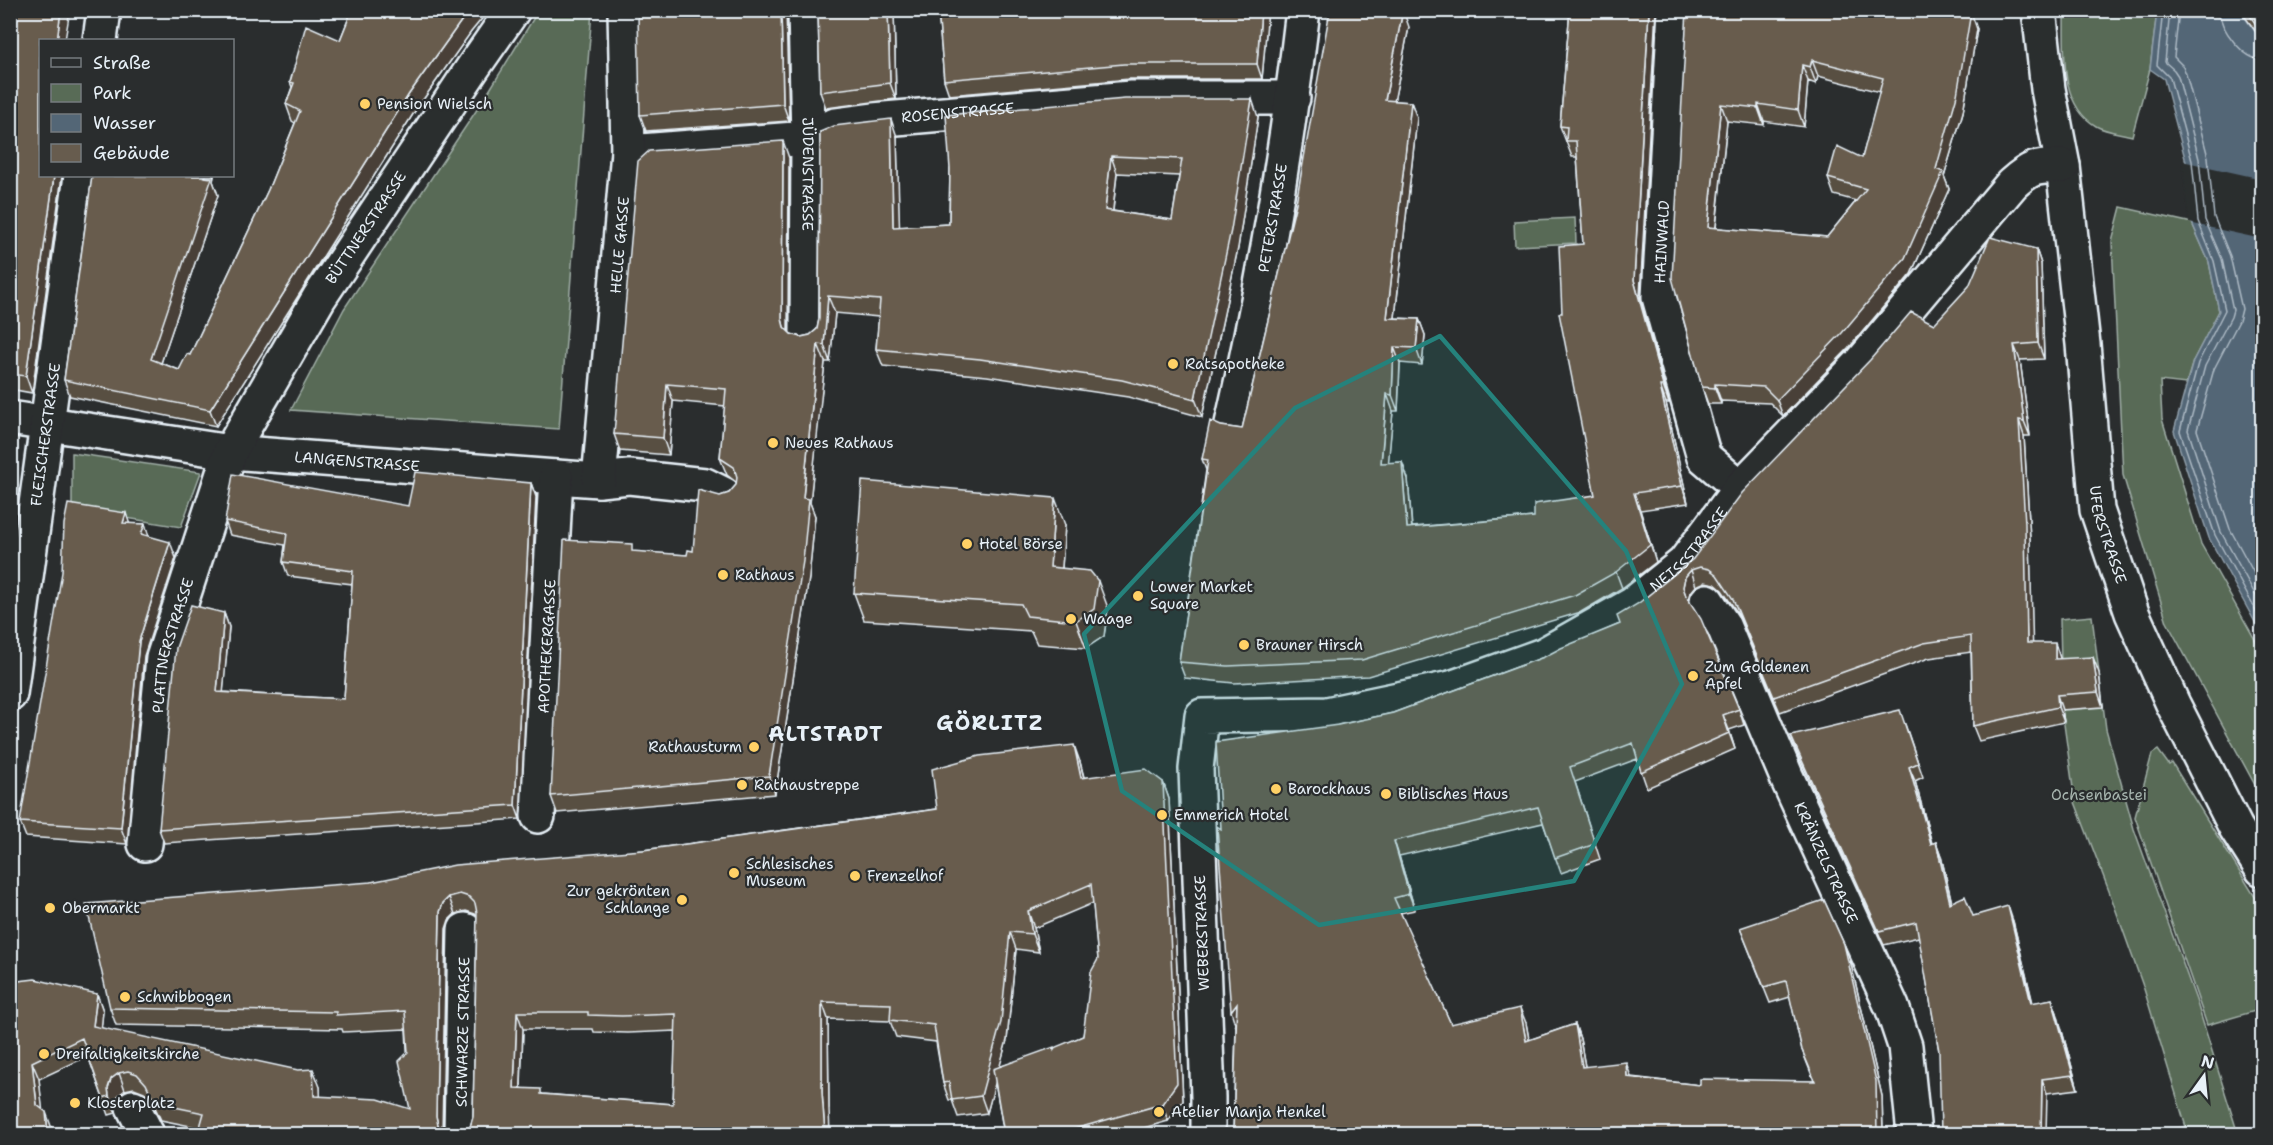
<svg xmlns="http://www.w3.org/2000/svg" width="2273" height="1145" font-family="'Shantell Sans',sans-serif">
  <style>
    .green { fill: #586b56; stroke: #a0aea7; stroke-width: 1.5 }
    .water { fill: #536676; stroke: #8f9eaa; stroke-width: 1.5 }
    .pier { fill: #2a2d2e }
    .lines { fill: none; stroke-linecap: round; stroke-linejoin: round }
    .shore { stroke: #acb9c4; stroke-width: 1.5 }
    .street-casing { stroke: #e8f1f8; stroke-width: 38 }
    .street { stroke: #2a2d2e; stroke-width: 33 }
    .wall { fill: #594f43; stroke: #e8f1f8; stroke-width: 1.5; fill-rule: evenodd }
    .shaded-wall { fill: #484037; stroke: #e8f1f8; stroke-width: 1.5 }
    .building { fill: #675c4e; stroke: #e8f1f8; stroke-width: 1.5; fill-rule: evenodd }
    .marked { fill: #25827c; fill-opacity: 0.2; stroke: #25827c; stroke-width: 4.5; stroke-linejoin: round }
    .poi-dot { fill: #ffd166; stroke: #2a2d2e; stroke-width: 2 }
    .labels { text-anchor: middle; stroke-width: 4.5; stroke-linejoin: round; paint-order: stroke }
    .poi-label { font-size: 15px; fill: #e8f1f8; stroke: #2a2d2e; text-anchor: start }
    .street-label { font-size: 15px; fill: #e8f1f8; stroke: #2a2d2e }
    .park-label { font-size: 15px; fill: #a7b5af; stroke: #2a2d2e }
    .district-label { font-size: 21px; font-weight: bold; letter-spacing: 1.5px; fill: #e8f1f8; stroke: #2a2d2e }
  </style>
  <rect width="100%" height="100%" fill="#2a2d2e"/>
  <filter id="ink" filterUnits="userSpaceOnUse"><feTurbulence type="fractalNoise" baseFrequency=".0167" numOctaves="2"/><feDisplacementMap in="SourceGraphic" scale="12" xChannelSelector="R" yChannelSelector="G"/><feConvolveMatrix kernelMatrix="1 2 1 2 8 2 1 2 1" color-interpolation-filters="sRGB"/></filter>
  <g filter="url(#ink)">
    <path class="green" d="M538,11h54l-33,418 -268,-19 53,-101 142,-213z
      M2064,11h93l-7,58 -18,67c-11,-3 -26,-4 -36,-10 -38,-22 -31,-77 -32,-115z
      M2121,207l71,16 17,39 10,49 -26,50 -7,23 -26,-3 2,38 39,125 61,108v146l-95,-176 -44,-147 -11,-233z
      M1575,218l1,25 -61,3 -1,-25z
      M72,453l129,19 -20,55 -109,-18z
      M2092,616l14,113 28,100 62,171 42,134h-129l77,-7 -42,-138 -35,-98 -34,-89 -13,-92 -2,-91z
      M2158,750l11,15 3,-2 90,145v101l-55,16 -72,-208 17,-63z"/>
    <path class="water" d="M2157,11h83l22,30v594l-53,-97 -35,-107 19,-70 26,-50 -10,-49 -17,-39 -6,-61 -22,-83 -14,-10z"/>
    <path class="pier" d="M2182,161l80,18v60l-73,-16z"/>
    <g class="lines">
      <path class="shore" d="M2163,10l-6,55 13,13 22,83 6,60 16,40 11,49 -27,53 -18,68 35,104 47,87
        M2170,10l-5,52 9,8 4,6 21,83 6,61 17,39 11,51 -2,7 -26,49 -17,64 33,102 41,75
        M2179,10l-5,47 9,9 3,8 22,83 6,60 16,39 12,53 -3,12 -25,48 -17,61 33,99 32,59
        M2219,10c1,19 24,49 43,50"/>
      <defs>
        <g id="street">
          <path id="s1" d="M805,10l3,128 -1,198"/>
          <path d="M1675,10l-16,287 45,160 36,31"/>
          <path id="s2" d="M2039,10l9,79 15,77 20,178 14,166 35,103 41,91 63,124 26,41"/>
          <path d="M100,40l4,-30"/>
          <path id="s3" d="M628,152l180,-14 27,-13 38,-5 258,-22h162"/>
          <path id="s4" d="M10,418l220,34 326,25 43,3 30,-3 76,8 20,10"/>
          <path id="s5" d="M1232,424c31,-137 55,-275 71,-414"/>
          <path id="s6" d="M599,480l29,-328 -3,-142"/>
          <path id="s7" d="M1707,601l16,24 64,153 105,229 13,39 9,88"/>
          <path id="s8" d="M10,694l71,-518"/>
          <path id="s9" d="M538,816l18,-339"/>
          <path id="s10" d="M145,844l18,-186 67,-206 89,-154 153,-229 41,-59"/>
          <path d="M133,1107l14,27"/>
          <path id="s11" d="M461,1134l4,-204"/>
          <path id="s12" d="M1208,1134v-37l-12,-328 6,-53 125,-2 124,-26 92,-33 90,-51 51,-41 56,-75 122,-126 150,-178c20,-18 24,-17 51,-18"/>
        </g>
      </defs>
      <use href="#street" class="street-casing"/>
      <use href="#street" class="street"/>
    </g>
    <path class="wall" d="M10,10l30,30 -8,353 -22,-4z
      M352,10h137l-18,22 -56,79 -199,315 -146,-30 -6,-16 28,-204h122l-1,5 5,14 -57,168 18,7 11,-15 78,-165 27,-67 -3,-2 -6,-17 6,-17 -2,-5 50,-42z
      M696,10h90l3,111 -143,10 -6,-16 57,-98z
      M818,10h76l2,89 -70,9 -6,-16z
      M938,10h330l-6,69h-132l-181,16 -5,-15z
      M1570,10l70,286 29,107h-3l22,100 -48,7 16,52 -34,26 -41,24 -213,64 -134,7 -49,-5 -6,-16 27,-192 -4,-11 19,-33 21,3 54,-226 113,-176 -15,74 17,1 6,16 -22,200 24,1 6,16 -3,30 -22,-2 -2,48h-5l-5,52 14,-1 6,17 4,48 122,-10 61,-22 -33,-182 21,-69 -6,-87h-5l-12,-31z
      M1687,10l290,19 -14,83 -19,64 5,13 -38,85 -63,75 -65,67 -13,-13 -49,-2v3h-13l-6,-17zM1818,76l62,16 -18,66 -34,20 6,17 22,6 -29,36 -111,-9 11,-107 37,4v-4l40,6 4,-46 8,3z
      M2240,10h22v30z
      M1258,117l-20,131 -36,169 -74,-20 -141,-21 -104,-10 -7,-17 3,-32 -44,-4 -5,49h-5l-6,51 -9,90 5,13 -6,62 -34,216 -218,19 -6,-17 84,-244 52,3 6,-4 27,-55 9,-3 7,-8v-3l-9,-7 -7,-17 5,-52 -52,-5 -4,54 -49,-4 -6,-17 175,-276 -1,174 3,2 10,3 9,-2 7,-6 2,-10 1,-187 77,5 2,90 50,-3 1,-55zM1117,173l62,3 -7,44 -59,-9z
      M2036,249l5,15 3,95 -24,1 10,76h-6l6,103 2,104 28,16 39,14 4,34 -41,3 2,12 -85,19 -6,-15 -2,-74 -42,6 -149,54 -41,-97 -17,-25 -7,-6 -10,-2 -9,4 -5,6 -2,9 50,108 5,16 -15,5 6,19 -88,39 -10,-29 -62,23 25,77 -39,14 -18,-50 -144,33 16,54 -15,3 51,111 75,-1 3,17 46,-16 5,15 5,28 46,10 69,8 114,-4 -12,-31 -12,-53 -20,6 -30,-75 104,16 6,16 32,136 1,38h-650l3,-108 -15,-197 117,-104 55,-12 151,-56 76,-33 19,-21 54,-44 241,-235z
      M531,483l5,14 -16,322 -356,24 -5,-14 65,-216 5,14 -6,65 121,7 8,-115 -64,-8 -5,-14 2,-17 -55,-10 -5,-14 183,-15z
      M130,524h15l4,13 27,21 -32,98 -17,188 -101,-7 -6,-15z
      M1065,525l-3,43 46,40 -4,28 -18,12 -49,-4 -6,-13 -167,-11 -10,-27z
      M1905,724l18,53 -8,4 17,63 4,-2 5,14 11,47 21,13 40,5 20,82 19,-4 5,14 21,76 -31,4 -108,-42 -20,-114 -35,8 -88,-195 -5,-14z
      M1080,762l4,15 79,5 6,17 14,302 -15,20 -45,13h-119l-9,-52 -8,31 -29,4 -6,-17h-3l-6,-17 -7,-41 -40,-5 -6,-16 -62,-2 1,90 -366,24 7,-6 3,-10 4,-200 -2,-3 -9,-3 -11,3 -6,6 -3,9 -4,201 -242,-2 -39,-8 -9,-19 -8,-9 -10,-4 -9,2 -7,6 -4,10 2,7 -7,2 -21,-59 -49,23 3,30 10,20 -42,5v-152l87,12 6,17 -2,17 219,59v10l90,12 -4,-80 -63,3 -1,-3 -226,-4 -6,-17 261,-126 272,-32 294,-41zM1093,903l5,56 -15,77 -29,13 -55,18 8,-27 9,-91 23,3 -5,-24zM523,1029h70l1,3 34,1 48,-2 -3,73 -130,-10 -22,-6z"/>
    <path class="shaded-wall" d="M61,10h9l-5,30h-8z
      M469,10h20l-18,22 -56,79 -199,315 -6,-16 199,-316z
      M781,10h5l3,111 -6,-17z
      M888,10h6l2,89 -6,-16z
      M1261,10h7l-6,69 -5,-15z
      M1403,10l6,17 -18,90 -6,-17z
      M1649,10h7l-16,286 29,107 -6,-17 -29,-106z
      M1971,12l6,17 -14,83 -19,64 5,13 -38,85 -63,75 -65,67 -6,-16 159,-231z
      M1812,60l6,16 -2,8 -6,-17z
      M1802,65l6,16 -4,46 -6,-17z
      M1252,99l6,18 -20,131 -36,169 -7,-18z
      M1411,102l6,16 -24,217 -6,-17z
      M1721,104l6,17 -13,123 -6,-17z
      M1758,104l6,17v4l-6,-17z
      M891,119l6,18 3,108 -7,-18z
      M783,141l6,17 -1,178 -4,-9 -2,-8z
      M1111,156l6,17 -6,54 -6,-17z
      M54,176h8l-30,217 -6,-17z
      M205,176h9l-1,5 5,14 -61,180 -6,-16z
      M2036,249l5,15 3,95 -6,-16z
      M828,296l7,17 -5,49 -6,-17z
      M1419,319l6,16 -3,30 -6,-17z
      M818,344l7,18 -15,141 5,13 -6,62 -34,216 -6,-18 34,-278z
      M2014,345l6,15 10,76 -6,-15z
      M1394,347l6,16 -2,48 -6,-16z
      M667,384l6,17 -4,54 -6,-17z
      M1715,384l6,17v3l-6,-16z
      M1660,386l6,17 22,100 -6,-17z
      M1387,394l6,17 -6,68 -6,-16z
      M2019,420l5,16 6,103 3,120 -6,-16z
      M1402,462l6,17 5,65 -6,-16z
      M531,483l5,14 -16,322 -5,-14z
      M1634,493l6,17 16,52 -34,26 -6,-16z
      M1055,498l10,27 -5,69 -10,-27z
      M126,513l5,15 -8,-5z
      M145,524l5,16 -9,-6z
      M170,542l6,16 -32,98 -17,188 -6,-16 18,-187z
      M1691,570l5,16 -5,6 -3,11 -5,-16 2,-10z
      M1098,581l10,27 -4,28 -18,12 -10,-27z
      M224,613l5,14 -7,79 -5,-14z
      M2055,643l5,15 1,17 -6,-16z
      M2093,657l6,16 4,34 -5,-15z
      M2057,695l5,15 2,12 -6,-15z
      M1723,715l6,15 6,19 -6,-16z
      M1074,745l6,17 8,33 -7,-17z
      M1909,767l6,14 21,77 -5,-14z
      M1163,782l6,17 14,302 -15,20 -6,-17z
      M1394,841l5,15 16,54 -6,-16z
      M1936,842l5,14 14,61 -5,-14z
      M449,897l6,17 -6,6 -3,9 -4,205 -4,-9 -2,-9 4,-204 3,-9z
      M2008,906l5,15 23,96 -5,-14z
      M1028,911l6,17 5,24 -7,-18z
      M1010,932l6,17 -9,91 -20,73 -6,-17z
      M1844,944l6,16 32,136 1,38h-6z
      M97,994l6,17 -3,32 -7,-17z
      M2052,999l5,14 21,76 -5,-14z
      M822,1002l6,17 1,90 1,25h-5l-3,-42z
      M1237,1003l-1,24 -5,-16z
      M1520,1008l6,15 6,33 -6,-15z
      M517,1012l6,17 -3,76 -6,-17z
      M1575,1024l5,15 8,44 -6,-16z
      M32,1062l7,17 5,43 -7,-17z
      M1626,1062l5,15h-4z
      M313,1069l7,18 1,27 -7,-18z
      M119,1073l6,17 -7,6 -4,10 2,7 -7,-17 -1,-8 3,-9z
      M2042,1079l5,14 -1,41h-5z
      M46,1112l6,17 1,5h-5z"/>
    <path class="building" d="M10,10h51l-4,30h-17v136h14l-28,200 -16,-2z
      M352,10h117l-60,84 -199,316 -146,-30 28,-204h113l-1,1 8,1 -61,181 28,11 8,-16 3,1 78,-165 32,-79 -14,-7 8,-21 -4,-1 16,-57 34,15z
      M696,10h85l2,94 -143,11 -2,-102 59,4z
      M818,10h70l2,73 -70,9z
      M938,10h323l-4,54h-133l-180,16z
      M1330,10h73l-18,90 26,2 -24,216 32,1 -3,29 -22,-1 -2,48 -5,-1 -6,69 21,-1 5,66 127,-11v-13l61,-9 -36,-182h3l-3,-67 24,-2 -7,-103h-10l1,-14 -7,-1 10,-116h79l-15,270 29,106h-3l22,100 -48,7 16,52 -34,27 -41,23 -213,65 -134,6 -49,-4 29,-202 -6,-1 8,-38 11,5 21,3 54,-226z
      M1687,10h263l1,1 20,1 -14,83 -21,74 7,3 -38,86 -63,75 -65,67 -13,-13 -49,-3v4l-13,-1 -30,-109zM1812,60l71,18 -21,80 -25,-12 -9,32 38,11 -39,48 -119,-10 13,-123 37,4v-4l40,6 4,-45 8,2z
      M2246,10h16v23z
      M1125,99h127l-21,131 -36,169 -73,-19 -142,-21 -104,-10 4,-49 -52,-4 -4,49 -6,-1 -5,51 -10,103 6,1 -6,62 -34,215 -218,20 13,-256 68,4v7l55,4 1,-5 5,1 5,-61 22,6 9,-3 7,-8 1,-8 -3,-10 -14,-9 6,-69 -59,-5 -4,54 -49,-4 24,-273 11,-10 134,-10 -1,178 2,8 7,7 10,3 9,-2 7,-6 2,-10 1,-187 14,-6 57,-7 2,108 56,-3 1,-55 -4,-54zM1111,156l71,3 -10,61 -67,-10z
      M1990,237l46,12 2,94 -24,2 10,76 -5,-1 6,104 2,119h28v16l38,-2 5,35 -41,3 1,12 -85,19 -2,-90 -47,7 -150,54 -41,-98 -16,-24 -8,-6 -9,-2 -9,3 -6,7 -2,10 3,9 15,23 38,90 -16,6 6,18 -88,39 -8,-29 -63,24 25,77 -40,14 -17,-51 -144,34 15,53 -15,4 57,126 69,-16 6,33 49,-17 7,43 44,-5 1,15 73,8v-6l115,2 -13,-31 -16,-69 -22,6 -24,-59 84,-28 20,44 32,137 1,53h-644l4,-131 -6,8 -14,-185 4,3 -5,-87 122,-17 55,-12 151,-56 17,-9 59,-24 -3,-8 22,-13 54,-44 49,-66 128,-133 41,-48 23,12 35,-38z
      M415,472l116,11 -16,322 -356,24 17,-181 15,-43 33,8 -7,79 127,7 9,-128 -70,-9 4,-29 -62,-12 8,-47 175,32z
      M862,481l193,17 -5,69 40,4 8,10 -4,28 -18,12 -49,-5 -6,-12 -167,-11z
      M68,504l58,9 -3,10 22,1 -4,10 29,8 -31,99 -18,187 -101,-6 42,-250 2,-48z
      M1900,710l18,53 -9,4 22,77 5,-2 14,61 15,-7 8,20 35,-10 23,97 21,-4 21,76 -31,4 -1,55h-100l-2,-83 -23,-129 -37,9 -88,-195z
      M1074,745l7,33 65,-9 17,13 14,301 -15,21 -105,30h-53l-11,-65 61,-22v3l2,-3 27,-11 8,-64 7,-13 -7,-75 -63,27 4,23 -22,-2 -9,90 -20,74 -29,4 -3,-18 -6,1 -9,-58 -44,-5 1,-16 -69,-2v90l3,42h-366l4,-1 7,-6 3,-10 4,-204 -2,-10 -6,-6 -9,-3 -11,3 -6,6 -3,9 -4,204 2,9 7,7 7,2h-254l6,-21 -49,-10 -9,-19 -9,-10 -9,-3 -9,2 -8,6 -3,9 1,8 -6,2 -21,-60 -50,24 5,43 9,7 2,22h-38v-152l25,-3 62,15 -4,32 205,44 15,-1 1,27 64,3 32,10 -11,-48 9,-9 -3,-41 -69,4v-3l-226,-4 -24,-104 285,-22 84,-17 188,-15 294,-41 -5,-40 47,-13zM517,1012h71v3l34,1 54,-2 -3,90 -132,-10v-5l-27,-1z
      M2262,1128v6h-3l-2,-4z"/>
  </g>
  <path class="marked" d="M1440,336l186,215 56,133 -108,197 -255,44 -197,-134 -38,-157 211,-226z"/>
  <g class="poi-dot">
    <circle cx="365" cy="104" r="6"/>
    <circle cx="1173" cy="364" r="6"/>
    <circle cx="773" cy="443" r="6"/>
    <circle cx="967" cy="544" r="6"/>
    <circle cx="723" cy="575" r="6"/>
    <circle cx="1138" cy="596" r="6"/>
    <circle cx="1071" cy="619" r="6"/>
    <circle cx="1244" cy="645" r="6"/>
    <circle cx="1693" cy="676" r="6"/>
    <circle cx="754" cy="747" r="6"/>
    <circle cx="742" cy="785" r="6"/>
    <circle cx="1276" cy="789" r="6"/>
    <circle cx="1386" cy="794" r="6"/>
    <circle cx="1162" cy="815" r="6"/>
    <circle cx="734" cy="873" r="6"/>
    <circle cx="855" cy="876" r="6"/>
    <circle cx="682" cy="900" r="6"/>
    <circle cx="50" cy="908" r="6"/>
    <circle cx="125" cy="997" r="6"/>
    <circle cx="44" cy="1054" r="6"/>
    <circle cx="75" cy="1103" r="6"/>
    <circle cx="1159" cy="1112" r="6"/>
  </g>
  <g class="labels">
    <g class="poi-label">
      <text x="377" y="109">Pension Wielsch</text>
      <text x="1185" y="369">Ratsapotheke</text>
      <text x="785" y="448">Neues Rathaus</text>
      <text x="979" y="549">Hotel Börse</text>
      <text x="735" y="580">Rathaus</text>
      <text x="1150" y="592">Lower Market<tspan x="1150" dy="17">Square</tspan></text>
      <text x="1083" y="624">Waage</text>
      <text x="1256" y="650">Brauner Hirsch</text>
      <text x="1705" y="672">Zum Goldenen<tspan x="1705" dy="17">Apfel</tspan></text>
      <text x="742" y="752" text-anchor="end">Rathausturm</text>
      <text x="754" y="790">Rathaustreppe</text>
      <text x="1288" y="794">Barockhaus</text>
      <text x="1398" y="799">Biblisches Haus</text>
      <text x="1174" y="820">Emmerich Hotel</text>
      <text x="746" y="869">Schlesisches<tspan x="746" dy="17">Museum</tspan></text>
      <text x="867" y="881">Frenzelhof</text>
      <text x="670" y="896" text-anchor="end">Zur gekrönten<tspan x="670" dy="17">Schlange</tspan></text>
      <text x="62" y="913">Obermarkt</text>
      <text x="137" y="1002">Schwibbogen</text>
      <text x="56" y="1059">Dreifaltigkeitskirche</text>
      <text x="87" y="1108">Klosterplatz</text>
      <text x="1171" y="1117">Atelier Manja Henkel</text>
    </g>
    <g class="street-label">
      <text dy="5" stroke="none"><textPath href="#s3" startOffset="334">ROSENSTRASSE</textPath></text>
      <text dy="5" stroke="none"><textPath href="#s1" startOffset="164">JÜDENSTRASSE</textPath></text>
      <text dy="5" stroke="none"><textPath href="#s5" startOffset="210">PETERSTRASSE</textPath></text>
      <text dy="5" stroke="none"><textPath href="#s10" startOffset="666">BÜTTNERSTRASSE</textPath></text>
      <text transform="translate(1662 242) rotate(-87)" y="5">HAINWALD</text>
      <text dy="5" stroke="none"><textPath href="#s6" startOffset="236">HELLE GASSE</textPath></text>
      <text dy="5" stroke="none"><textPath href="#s8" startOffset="262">FLEISCHERSTRASSE</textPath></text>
      <text dy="5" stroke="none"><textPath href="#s4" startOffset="350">LANGENSTRASSE</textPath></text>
      <text dy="5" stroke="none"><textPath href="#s2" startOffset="530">UFERSTRASSE</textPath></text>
      <text dy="5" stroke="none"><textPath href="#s12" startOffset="950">NEISSSTRASSE</textPath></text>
      <text dy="5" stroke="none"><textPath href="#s10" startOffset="201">PLATTNERSTRASSE</textPath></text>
      <text dy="5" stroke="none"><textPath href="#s9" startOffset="170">APOTHEKERGASSE</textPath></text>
      <text dy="5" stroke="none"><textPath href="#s7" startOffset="288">KRÄNZELSTRASSE</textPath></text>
      <text transform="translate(1202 933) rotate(-92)" y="5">WEBERSTRASSE</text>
      <text dy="5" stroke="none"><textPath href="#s11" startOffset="102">SCHWARZE STRASSE</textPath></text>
    </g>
    <g class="park-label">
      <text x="2099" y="800">Ochsenbastei</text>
    </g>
    <g class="district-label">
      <text x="990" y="730">GÖRLITZ</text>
      <text x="826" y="741">ALTSTADT</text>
    </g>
  </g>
  <rect width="2273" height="1145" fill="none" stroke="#2a2d2e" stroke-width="36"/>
  <rect x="18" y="18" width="2237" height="1109" fill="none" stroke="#e8f1f8" stroke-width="2" filter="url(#ink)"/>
  <rect x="39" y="39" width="195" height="138" fill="#2a2d2e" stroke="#767b7f" stroke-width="1.5"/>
  <rect x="51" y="58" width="30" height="9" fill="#2a2d2e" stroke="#767b7f" stroke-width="1.5"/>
  <text x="93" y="69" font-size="18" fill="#e8f1f8">Straße</text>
  <rect x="51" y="84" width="30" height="18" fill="#586b56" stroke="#767b7f" stroke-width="1.5"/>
  <text x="93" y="99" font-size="18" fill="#e8f1f8">Park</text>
  <rect x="51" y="114" width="30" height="18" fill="#536676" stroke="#767b7f" stroke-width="1.5"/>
  <text x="93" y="129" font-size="18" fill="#e8f1f8">Wasser</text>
  <rect x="51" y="144" width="30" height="18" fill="#675c4e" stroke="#767b7f" stroke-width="1.5"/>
  <text x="93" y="159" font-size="18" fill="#e8f1f8">Gebäude</text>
  <g transform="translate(2204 1076) rotate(15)" stroke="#2a2d2e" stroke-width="4.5" paint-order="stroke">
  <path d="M0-4.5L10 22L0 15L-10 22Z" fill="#e8f1f8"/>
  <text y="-9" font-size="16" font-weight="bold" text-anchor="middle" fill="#e8f1f8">N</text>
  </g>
</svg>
